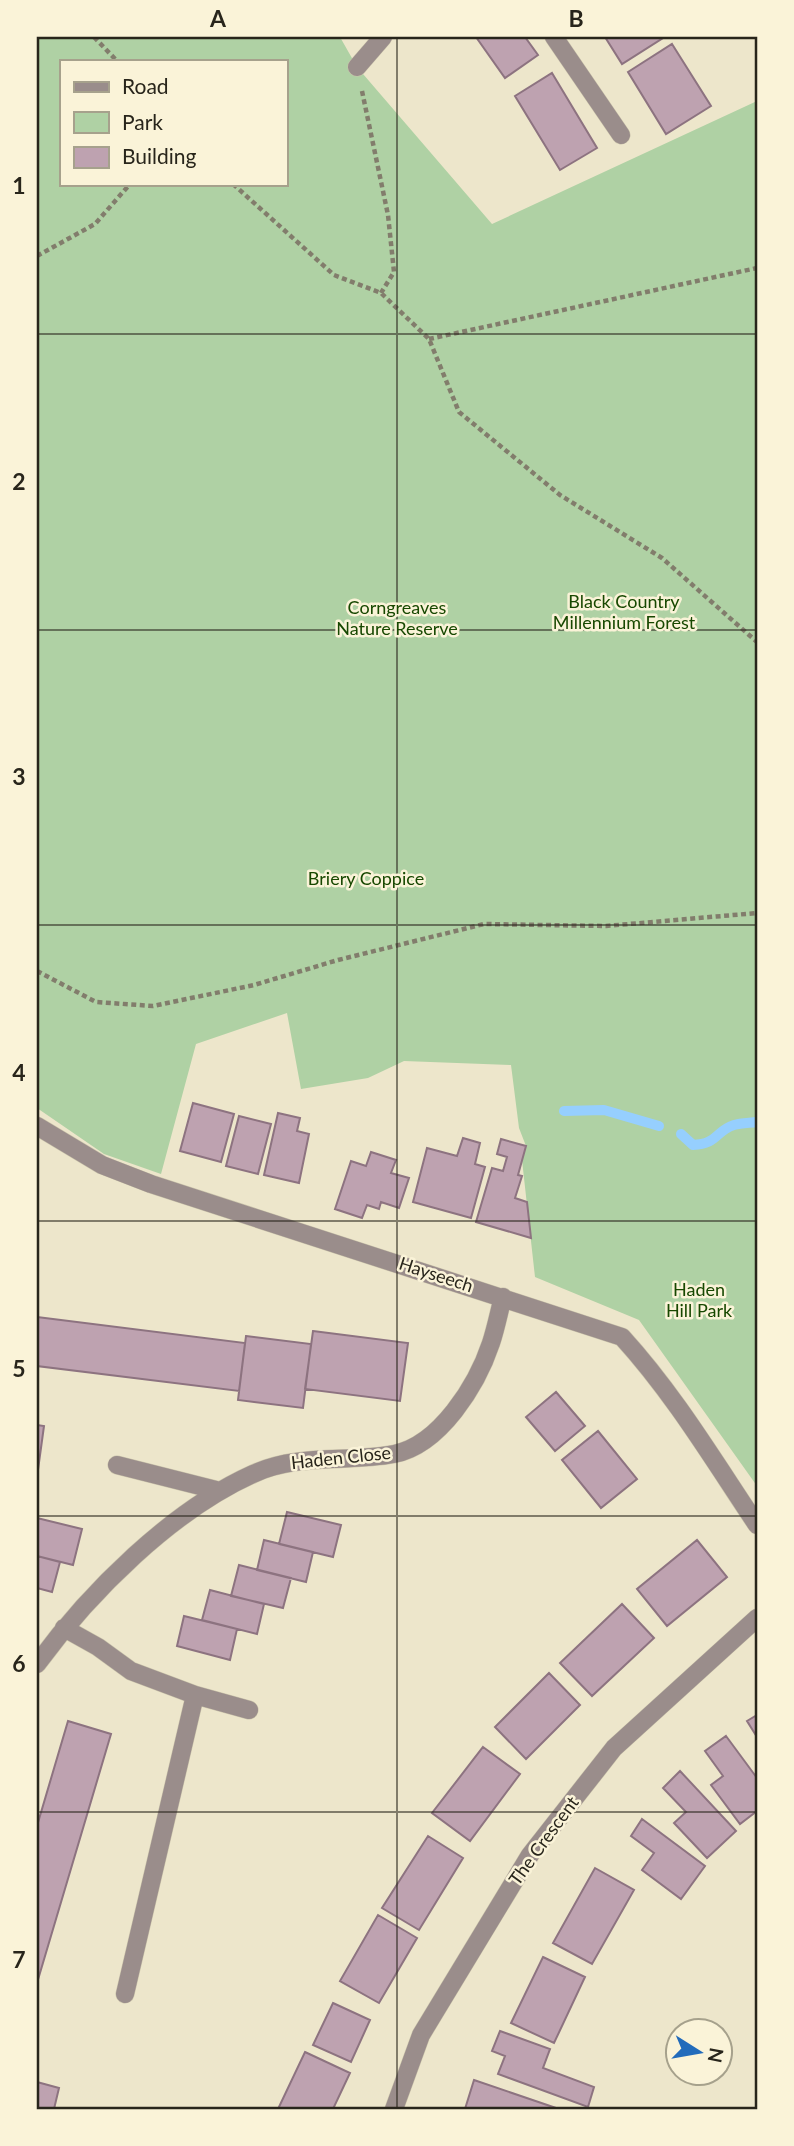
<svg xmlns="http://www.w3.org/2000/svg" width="794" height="2146" font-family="Lato,sans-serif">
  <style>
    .green { fill: #afd1a4; fill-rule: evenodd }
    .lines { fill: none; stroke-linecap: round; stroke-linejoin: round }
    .stream { stroke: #96cffe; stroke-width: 10 }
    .building { fill: #bea2b0; stroke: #8d7380; stroke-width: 2 }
    .minor-casing { stroke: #cac3ab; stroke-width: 19 }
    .path { stroke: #827d6c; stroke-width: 4.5; stroke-dasharray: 5 3.5; stroke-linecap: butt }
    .minor { stroke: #9a8d8b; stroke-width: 18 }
    .grid { fill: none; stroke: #28251b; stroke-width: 2; stroke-opacity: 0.55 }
    .labels { text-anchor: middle; stroke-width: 5; stroke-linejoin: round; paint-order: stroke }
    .park-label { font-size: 18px; fill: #174800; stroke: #faf3d8 }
    .street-label { font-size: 18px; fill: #28251b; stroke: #faf3d8 }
    .neatline { fill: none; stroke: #28251b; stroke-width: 2.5 }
    .grid-label { font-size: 23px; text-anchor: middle; font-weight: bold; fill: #28251b }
  </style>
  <rect width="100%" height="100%" fill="#ede6cb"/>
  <path class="green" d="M37,37h303l17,30 135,157 265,-123v1385l-118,-166 -104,-43 -13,-117 4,-14 -7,-18 -8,-63 -107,-4 -36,17 -67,11 -14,-76 -91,31 -35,130 -57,-20 -67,-46zM61,61h224v123h-224z"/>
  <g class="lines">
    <path class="stream" d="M564,1111l40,-1 55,16
      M681,1134l12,11c25,-1 22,-14 41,-20 7,-2 16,-2 23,-3"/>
  </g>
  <path class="building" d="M476,37h49l13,18 -33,23z
    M605,37h57l1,1 -41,26z
    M672,44l39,62 -45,28 -38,-62z
    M552,73l45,75 -37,22 -45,-74z
    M193,1103l41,11 -13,48 -41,-11z
    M278,1113l22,5 -3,13 12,3 -10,49 -35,-8z
    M239,1116l32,8 -13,50 -32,-8z
    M463,1138l17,5 -5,21 10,3 -14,51 -58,-16 14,-54 30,8z
    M501,1139l25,7 -8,29 4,1 -7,22 12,4 4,36 -55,-16 16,-54 11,3 4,-14 -10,-3z
    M371,1152l25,8 -5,13 18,5 -10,30 -18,-6 -2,7 -12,-4 -5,13 -27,-9 16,-48 15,5z
    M37,1317l208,26 -6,48 -202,-25z
    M313,1331l95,12 -8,58 -95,-12z
    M246,1336l65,8 -8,64 -65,-8z
    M556,1392l29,34 -30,25 -29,-34z
    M37,1425l7,1 -7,51z
    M598,1431l39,48 -36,29 -39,-48z
    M287,1512l54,13 -8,32 -54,-13z
    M37,1518l45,11 -9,36 -36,-9z
    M264,1540l49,12 -7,30 -49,-12z
    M697,1540l30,37 -60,49 -30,-37z
    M37,1556l23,6 -8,30 -15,-4z
    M239,1565l52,13 -8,30 -52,-12z
    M210,1590l54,14 -7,30 -55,-14z
    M622,1604l32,34 -62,58 -32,-33z
    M184,1616l53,13 -7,31 -53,-14z
    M549,1673l31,32 -54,54 -31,-32z
    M757,1715v22l-10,-16z
    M68,1721l43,13 -74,249v-157z
    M726,1736l31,42v33l-17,13 -29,-39 12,-9 -18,-25z
    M483,1747l37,27 -50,67 -38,-28z
    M680,1771l56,60 -29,27 -33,-35 12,-11 -23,-24z
    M642,1819l63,47 -24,33 -39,-29 12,-17 -23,-17z
    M428,1836l35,22 -44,72 -37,-22z
    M595,1868l39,22 -42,74 -39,-21z
    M378,1915l39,23 -38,65 -39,-22z
    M543,1957l42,20 -31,66 -43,-20z
    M333,2003l37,17 -19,42 -38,-17z
    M500,2031l50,18 -7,19 51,19 -6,20 -90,-33 7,-18 -13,-5z
    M305,2052l45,21 -17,36h-55z
    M474,2080l85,29h-94z
    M37,2082l22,6 -5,21h-17z"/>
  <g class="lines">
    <defs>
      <path id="minor" d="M554,37l67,98
        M357,67l26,-30
        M37,1126l65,39 49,19 471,153c52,57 92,124 135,188
        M117,1465l103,26
        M64,1628l34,19 33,24 64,24 -70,299
        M37,1664c53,-72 134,-153 216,-190 45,-21 94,-11 141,-20 46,-9 83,-69 97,-111 5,-15 8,-31 12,-46
        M195,1695l54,15
        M394,2109l27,-74 109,-180 84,-107 143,-130"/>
    </defs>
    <use href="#minor" class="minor-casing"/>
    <path class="path" d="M94,37l23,24
      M362,91l26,124 6,57 -13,21
      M233,184l101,91 47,18 48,46 30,73 101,83 102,63 95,84
      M37,256l58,-32 35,-40
      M429,339l328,-71
      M37,971l59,31 57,4 101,-21 84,-25 146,-36 122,2 151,-13"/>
    <use href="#minor" class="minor"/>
  </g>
  <path class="grid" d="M397,37v2072M37,334h720M37,630h720M37,925h720M37,1221h720M37,1516h720M37,1812h720"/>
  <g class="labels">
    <g class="park-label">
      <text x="624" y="608">Black Country<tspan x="624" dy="21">Millennium Forest</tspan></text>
      <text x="397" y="614">Corngreaves<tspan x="397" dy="21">Nature Reserve</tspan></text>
      <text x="366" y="885">Briery Coppice</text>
      <text x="699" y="1296">Haden<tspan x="699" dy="21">Hill Park</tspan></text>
    </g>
    <g class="street-label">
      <text transform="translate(436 1275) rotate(18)" y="6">Hayseech</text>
      <text transform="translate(341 1458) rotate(-6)" y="6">Haden Close</text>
      <text transform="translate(544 1841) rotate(-54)" y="6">The Crescent</text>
    </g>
  </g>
  <rect width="794" height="2146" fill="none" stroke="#faf3d8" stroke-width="77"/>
  <rect x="60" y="60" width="228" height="126" fill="#faf3d8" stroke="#a6a18c" stroke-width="2"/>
  <rect x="74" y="82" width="35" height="10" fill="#9a8d8b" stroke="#a6a18c" stroke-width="2"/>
  <text x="122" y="94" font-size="21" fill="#28251b">Road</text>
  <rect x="74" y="112" width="35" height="21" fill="#afd1a4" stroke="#a6a18c" stroke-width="2"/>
  <text x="122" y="130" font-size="21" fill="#28251b">Park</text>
  <rect x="74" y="147" width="35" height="21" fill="#bea2b0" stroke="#a6a18c" stroke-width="2"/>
  <text x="122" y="164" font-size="21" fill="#28251b">Building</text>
  <g transform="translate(699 2052) rotate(101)"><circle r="33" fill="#faf3d8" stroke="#a6a18c" stroke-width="2"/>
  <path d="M0-5L12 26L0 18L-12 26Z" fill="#226bbb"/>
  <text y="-10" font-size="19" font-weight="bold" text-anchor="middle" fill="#28251b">N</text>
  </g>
  <rect x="38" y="38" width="718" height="2070" class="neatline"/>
  <g class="grid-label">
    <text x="218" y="27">A</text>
    <text x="576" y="27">B</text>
    <text x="19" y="194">1</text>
    <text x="19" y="490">2</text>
    <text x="19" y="785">3</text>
    <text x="19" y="1081">4</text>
    <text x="19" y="1377">5</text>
    <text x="19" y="1672">6</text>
    <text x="19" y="1968">7</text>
  </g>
</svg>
